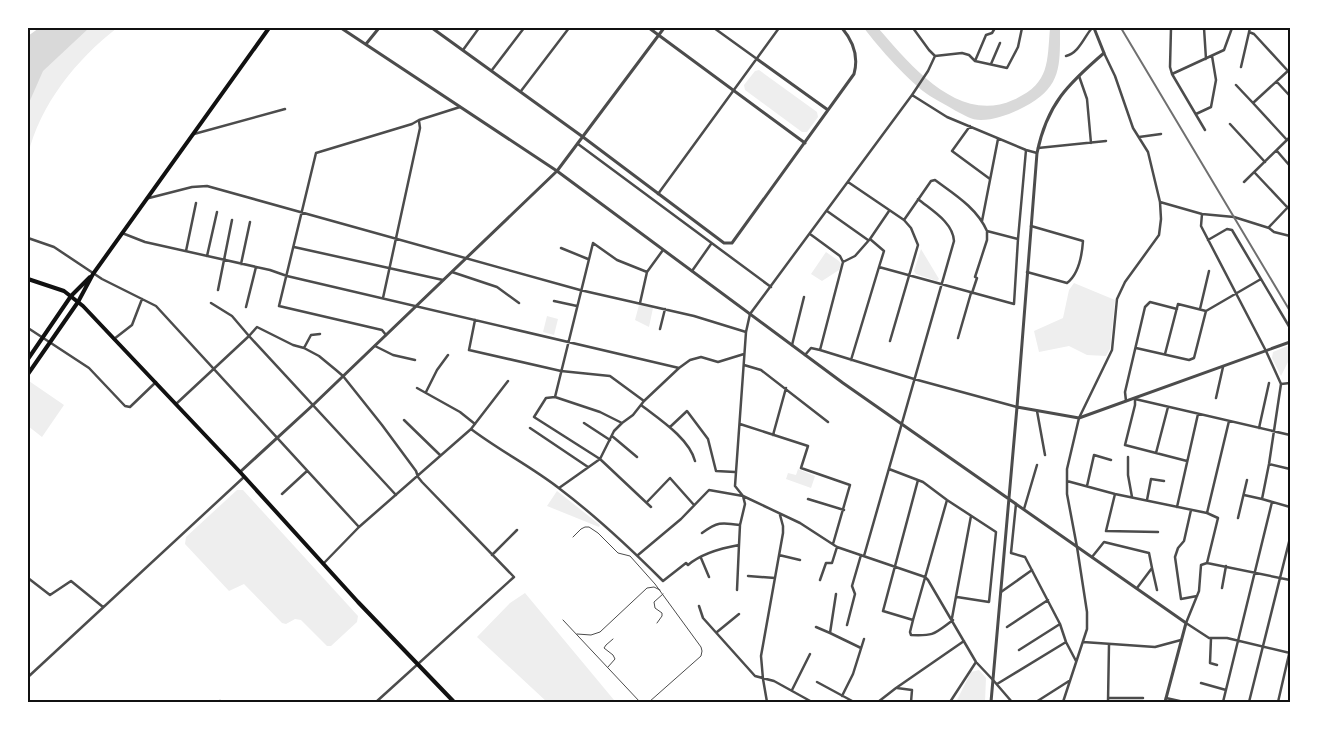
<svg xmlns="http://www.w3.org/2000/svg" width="1318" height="730" font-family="Helvetica,sans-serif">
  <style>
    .green { fill: #eee }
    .water { fill: #d9d9d9 }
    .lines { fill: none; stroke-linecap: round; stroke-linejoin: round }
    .service { stroke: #4c4c4c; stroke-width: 1 }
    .minor { stroke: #4c4c4c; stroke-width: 2.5 }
    .tertiary { stroke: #4c4c4c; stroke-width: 3 }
    .primary { stroke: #111; stroke-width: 4 }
    .trunk { stroke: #111; stroke-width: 4 }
    .rail { stroke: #707070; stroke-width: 2 }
    .neatline { fill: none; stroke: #111; stroke-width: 2 }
  </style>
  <rect width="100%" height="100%" fill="#fff"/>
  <path class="green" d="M86,28h31c-40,31 -77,76 -89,127v-58l13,-27z
    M759,70l58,42 1,5 -11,15h-5l-57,-42 -1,-5 11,-14z
    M921,249l18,30 -2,2 -21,-7 -2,-3z
    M826,252l13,9 3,4 -3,5 -17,11 -11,-7z
    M1074,283l41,17 -5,49 -4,7 -19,-1 -18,-9 -30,6 -5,-21 29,-13 6,-28z
    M639,305l14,3 -4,19 -14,-7z
    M547,316l11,3 -4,16 -11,-3z
    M1290,345v13l-9,18 -9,-18 1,-6z
    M29,381l35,24 -22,32 -14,-11v-42z
    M798,469l17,7 -4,12 -25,-9 2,-6 8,2z
    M237,490h6l115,126 -1,6 -26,24h-4l-26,-26 -6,-1 -9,5 -4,-1 -38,-39 -15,7 -44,-47 1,-7z
    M557,491l43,34 -1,2 -52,-21z
    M525,593l89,107 -2,2h-65l-70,-65 33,-34z
    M979,670l7,8 -1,24h-29l15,-30z"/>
  <path class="water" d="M39,28h50l-46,43 -15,34v-69z
    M864,28h14c32,36 80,97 135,72 37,-16 34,-37 37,-72h10c0,38 2,59 -36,79 -13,7 -29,13 -43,13 -10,0 -17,-5 -25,-9 -8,-5 -18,-10 -26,-15 -20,-13 -52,-49 -66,-68z"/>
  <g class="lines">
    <path class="service" d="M573,537l8,-8 4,-2h4l9,6 20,20 12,3 25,28 46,63 1,4 -1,5 -52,46
      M563,620l77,82
      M657,623l5,-7v-3l-7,-5 -1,-6 9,-8
      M577,634l14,1 9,-3 47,-44 7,-1 6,3
      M608,667l7,-8 -2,-4 -9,-7 2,-3 7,-6"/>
    <path class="minor" d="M714,28l43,31
      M913,28l16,22 6,6 27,-3 7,2 6,6 32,7 11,-21 4,-19
      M1171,28l-1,39 2,7 33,56
      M1204,28l2,31
      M1289,28l1,1
      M1249,32l5,2 34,37
      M463,50l16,-22
      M935,56l-7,15 -16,24 -162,219 -4,18 -11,154 8,10 57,27 37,24 88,30 3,3 48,82 17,18 19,22
      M1066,56c13,-3 18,-19 26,-28
      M975,61l11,-26 6,-2 3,-5
      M991,64l9,-21
      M1241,67l9,-39
      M492,70l32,-42
      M1172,74l52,-24 8,-22
      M1079,76l8,23 4,44
      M1277,82l13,14
      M1236,85l17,18
      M521,91l48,-63
      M912,95l35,22 79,33 11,3
      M1196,114l15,-7 5,-27 -4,-24
      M1230,124l35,38
      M970,126l-18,25 38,28
      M194,134l91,-25
      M1139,137l22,-3
      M1287,140l-34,-37 37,-34
      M578,144l193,143
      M1038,148l68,-7
      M1277,151l13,15
      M1255,173l33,35
      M848,182l56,38 7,8 7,17 -28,96
      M1244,182l46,-45
      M658,194l121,-166
      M149,198l43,-11 15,-1 373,104 114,26 52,16
      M1160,202l42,12 32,3 35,11 5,4 16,4
      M827,211l41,29
      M1202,214l-1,12 65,125 15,33 -12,80 -7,35 28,8
      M904,220l27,-39 4,-1c19,14 42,28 52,51l31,8 8,-89
      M982,221l16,-82
      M1269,227l21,-22
      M122,233l23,9 125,28 17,6 392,92
      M810,234l30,22 3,6 -23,88
      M28,238l26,9 48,32 54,27 203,221
      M870,239l14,12 -5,16
      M1208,240l19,-11 5,1 58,98
      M294,247l149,33
      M561,248l27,11
      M186,251l10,-48
      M207,256l10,-44
      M843,262l12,-6 15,-17 19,-28
      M241,264l9,-42
      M692,271l19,-27
      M452,272l45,15 22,16
      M1027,272l40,11c12,-9 15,-28 16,-42l-52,-15
      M218,290l14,-70
      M972,293l5,-15 -2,-1 12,-37v-8
      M383,298l37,-170 -1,-7
      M554,301l23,5
      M211,303l21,13 17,20 147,159
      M640,303l7,-31
      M246,307l10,-40
      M1200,309l9,-38
      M475,320l-6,30 92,21 49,5 34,25
      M28,328l61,40 36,38 5,1 26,-25
      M660,329l5,-20
      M386,335l-4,-5 -103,-24 37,-153 96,-29 7,-4 41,-13
      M958,338l13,-45
      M114,339l18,-14 10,-26
      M792,345l12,-48
      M375,346l18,9 22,5
      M304,348l7,-13 9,-1
      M1136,348l53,12 5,-2 12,-47 55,-32
      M1165,354l13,-50 28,7
      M805,355l6,-7 9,2 94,29 103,28
      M851,360l28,-93 135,37 4,-65
      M744,365l17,5 67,52
      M1281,384l9,-1
      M417,388l43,24 15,12
      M426,392l11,-22 11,-15
      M555,397l-9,1 -12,19 66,42 51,48
      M1216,398l7,-31
      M1126,401l-1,-9 20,-85 5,-5 27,7
      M176,404l73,-68 8,-9 36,18 11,3 15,8 17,14 7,6 39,49 34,46 2,6 4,5 92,95 -138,125
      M641,405c18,14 48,33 54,56
      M1037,411l8,44
      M404,420l36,35
      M584,423l26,17
      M622,423l-22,-11 -45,-15 38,-154 24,17 30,12 16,-22
      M740,424l68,22 -7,22 49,17 -17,59
      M670,427l17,-16 21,28 8,32 19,1
      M530,428l58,39
      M1259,428l10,-45
      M471,429l37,-48
      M773,435l13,-47
      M612,436l25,21
      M1156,453l12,-46
      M1128,457v18l4,22
      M1187,461l-62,-16 10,-40v-6l155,36
      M1269,464l21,5
      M889,469l34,13 24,18 49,32 -7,70 -32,-5
      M918,480l-35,131 30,9 34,-120
      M1067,481l48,13 92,19 11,5 -11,45 -6,2 -2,26 -13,32 23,15h18l63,15
      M1087,486l7,-31 17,5
      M559,488l41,-29 14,-28 8,-8 11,-8 11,-14 35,-33 11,-8 11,-3 17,5 26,-8
      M282,494l25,-23
      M1115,494l-9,37 52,1
      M1244,495l18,4
      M808,499l36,11
      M1147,500l4,-21 13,2
      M647,502l23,-24 24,27
      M1016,504l-5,49 14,4 35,67 6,18 10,19
      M1177,507l21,-93
      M1024,509l13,-44
      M1191,510l-7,31 -6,7 -3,9 6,42 16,-3
      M1207,513l22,-92
      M1238,518l9,-38
      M702,533c15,-11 19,-11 38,-8
      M492,555l25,-25
      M779,555l21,5
      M864,556l90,-315c-1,-19 -23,-31 -36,-42
      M1092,557l12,-15 45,11 3,15 -15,20
      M701,558l8,19
      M1207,563l83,17
      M323,564l36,-37 112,-98c29,22 61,38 89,60 37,28 70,59 103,92l23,-18 2,2c14,-12 34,-17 51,-20l1,-20 5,-21 -2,-8 -34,-6 -28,29 -43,36
      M1152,568l5,22
      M748,576l27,2
      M28,578l22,17 21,-14 32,26
      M820,580l6,-17h6l5,-16
      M1222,588l4,-22
      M737,590l2,-45
      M1001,592l31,-22
      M836,594l-6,39 31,15
      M699,606l4,12 52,58 19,5 38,21
      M952,618l19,-102
      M913,620l-3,12 1,3c24,1 23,-1 42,-15
      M847,625l8,-31 -3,-8 9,-31
      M816,627l14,6
      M1007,627l41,-27
      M717,632l22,-18
      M1211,638l-1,25 7,2
      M1083,642l72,5 26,-7
      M1019,650l41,-26
      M28,677l216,-200
      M817,682l37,20
      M1201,683l25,7
      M997,684l69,-42
      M897,688l15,2 -1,12
      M792,690l18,-36
      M842,696l11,-22 11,-35
      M1108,698h35
      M1166,698l18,4
      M220,701l1,1
      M767,702l-4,-23 -2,-23 22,-123v-7l-3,-11
      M878,702l18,-14 68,-47
      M950,702l26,-40
      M1036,702l33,-21
      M1063,702l24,-73v-17l-10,-65 -10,-53v-25l12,-51 33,-68 5,-51 8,-17 34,-47 2,-16 -1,-17 -12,-50 -15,-24 -18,-52 -11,-23
      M1108,702l1,-58
      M1223,702l49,-200
      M1249,702l41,-164
      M1278,702l12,-52"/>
    <path class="tertiary" d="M341,28l216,143 286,212 343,240 -21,79
      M432,28l151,109 141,106h8l122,-169c5,-18 -1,-33 -12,-46
      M649,28l156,115
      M366,44l13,-16
      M757,59l71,51
      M1017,407l62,11 211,-76
      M240,472l73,-67 244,-234 107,-143
      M991,702l26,-295 20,-254c10,-49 31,-69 67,-100l-10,-25"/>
    <path class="primary" d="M28,279l36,12 19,15 157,166 118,130 96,100"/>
    <path class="trunk" d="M28,359l43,-63 19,-19
      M28,374l50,-72 15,-28 176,-246"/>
    <path class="rail" d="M1121,28l169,283"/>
  </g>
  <rect width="1318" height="730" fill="none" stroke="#ffffff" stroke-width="58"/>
  <rect x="29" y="29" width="1260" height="672" class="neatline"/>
</svg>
